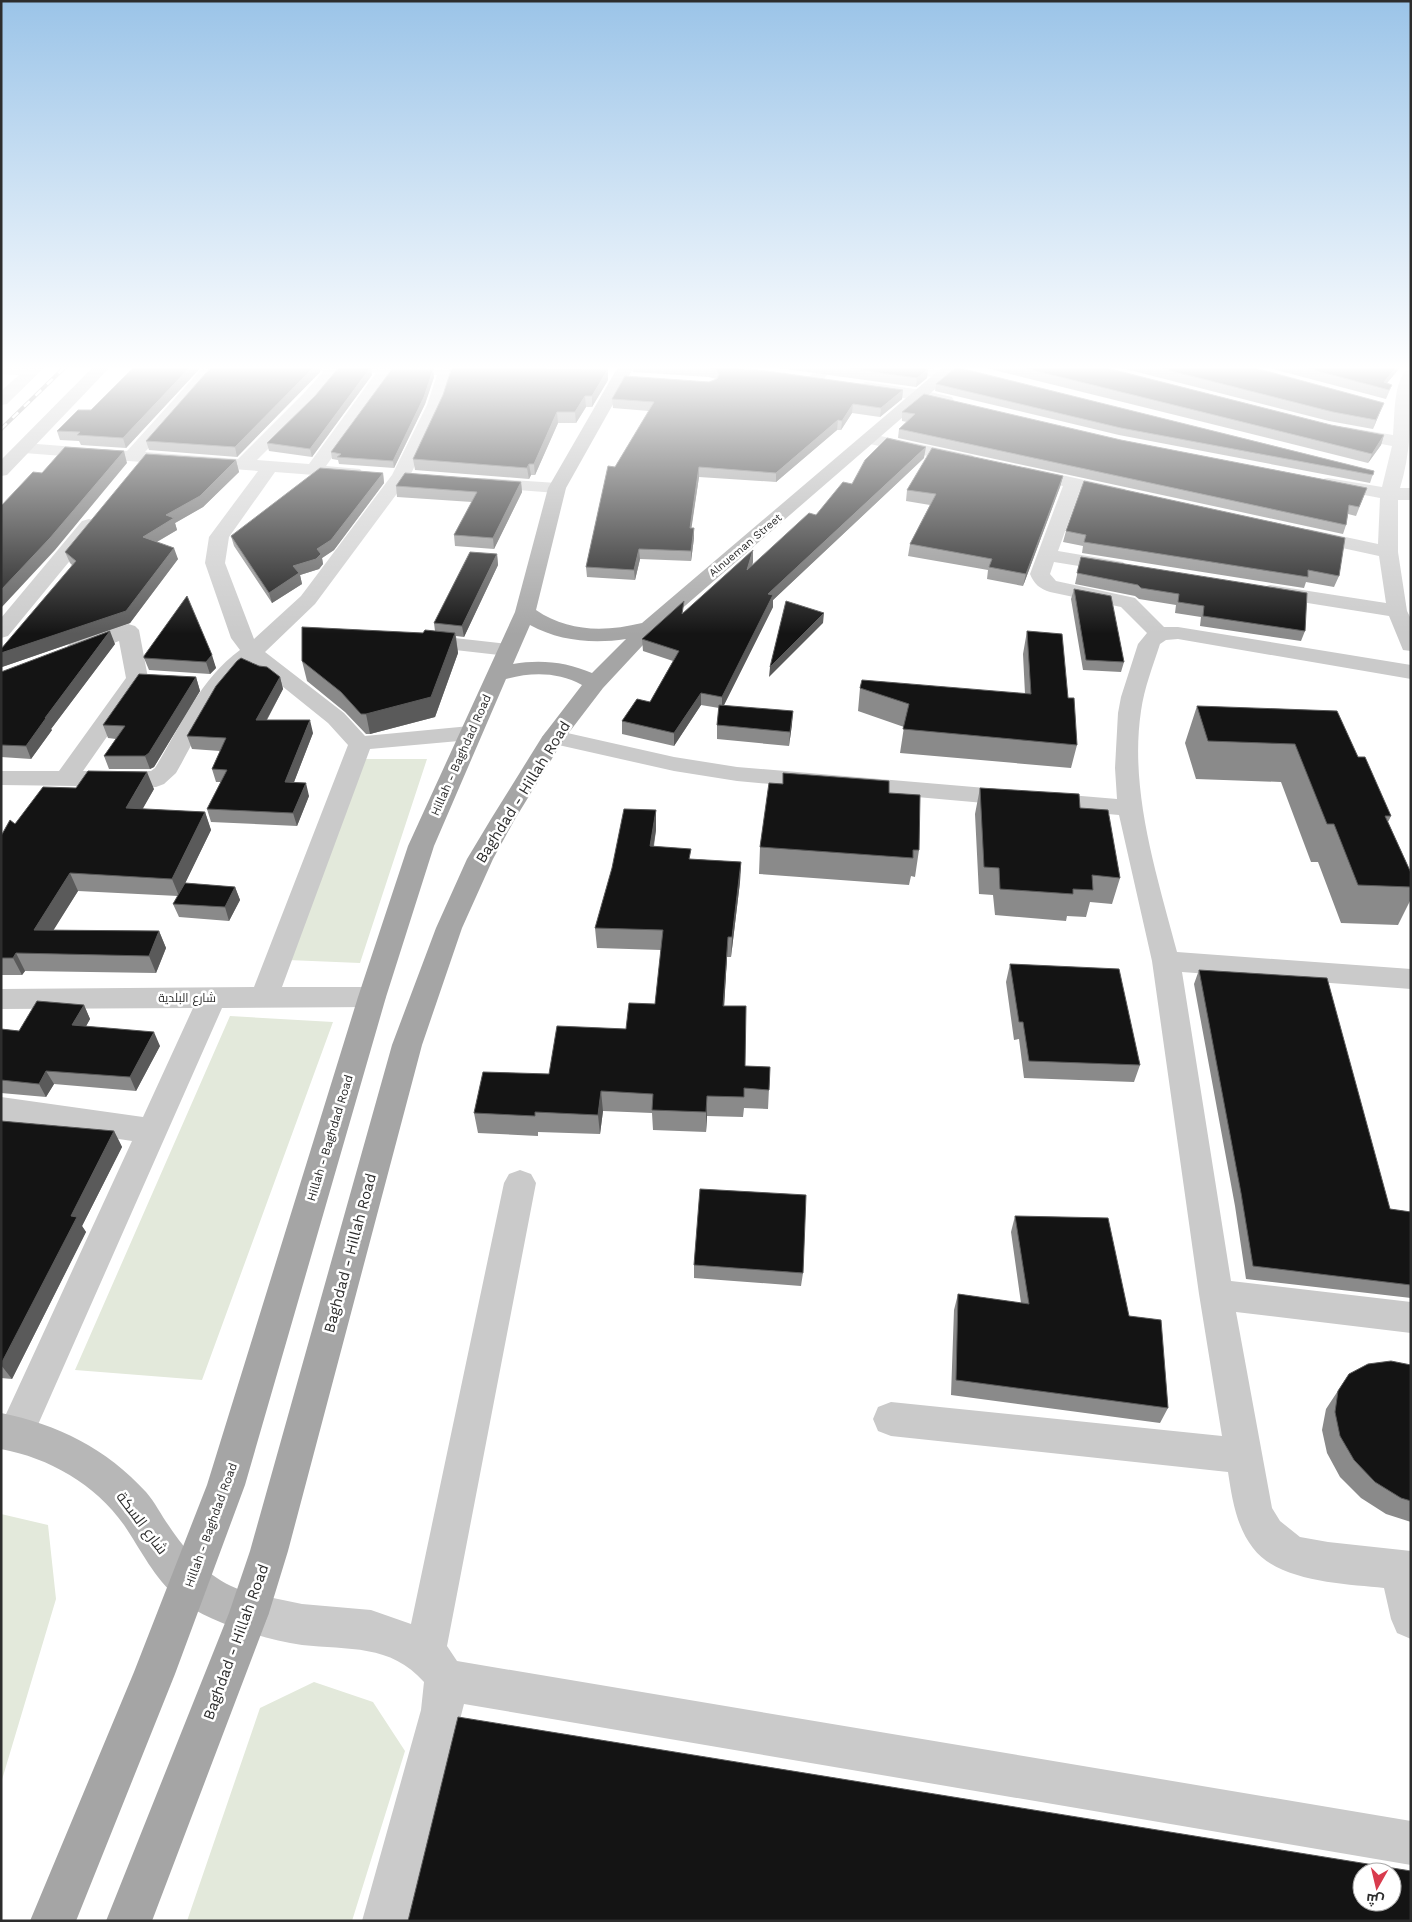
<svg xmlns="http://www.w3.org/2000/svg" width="1412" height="1922" font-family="'Work Sans',Cairo,sans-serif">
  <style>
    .green { fill: #e3e9db }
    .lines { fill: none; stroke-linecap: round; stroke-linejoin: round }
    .street { fill: #cacaca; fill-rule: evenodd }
    .secondary { fill: #b7b7b7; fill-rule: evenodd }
    .primary { fill: #a5a5a5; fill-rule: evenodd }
    .rail-casing { stroke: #828282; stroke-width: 4 }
    .rail { stroke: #fff; stroke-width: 2.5; stroke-dasharray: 8; stroke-linecap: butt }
    .wall { fill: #8a8a8a }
    .shaded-wall { fill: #5a5a5a }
    .building { fill: #141414; stroke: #5a5a5a; fill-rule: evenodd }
    .labels { text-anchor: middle; stroke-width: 5; stroke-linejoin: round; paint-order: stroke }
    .far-street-label { font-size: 11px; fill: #2d2d2d; stroke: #fff }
    .street-label { font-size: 12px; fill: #2d2d2d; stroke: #fff }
    .near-street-label { font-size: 15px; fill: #2d2d2d; stroke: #fff }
  </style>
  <rect width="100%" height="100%" fill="#fff"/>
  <path class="green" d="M361,759h66l-67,204 -72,-3z
    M230,1016l103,6 -131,358 -127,-10z
    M1,1514l47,11 8,74 -55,184z
    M314,1682l59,20 32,49 -53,170h-165l73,-213z"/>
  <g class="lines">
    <path class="street" d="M1,365h46l-40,39 -6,1v-14l18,-16 -18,-1z
      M205,365h17l-77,87 93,7 65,-65 21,-23 -27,-3 -2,-3c22,0 133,-4 144,5l7,-4 48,3 2,3 -2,3 -6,2 -36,-1 -9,29 -33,71 -95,128 -50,48 79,61 21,23 105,-10 8,2 4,5 -4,5 -8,2 -100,9 -88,238h90l10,3 4,7 -4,7 -10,3 -150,1 -193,437 -13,6 -13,-6 -2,-20 131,-284 -131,-20v-24l142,20 50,-109 -192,1v-20l253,-2 94,-242 -20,-22 -76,-61c-34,24 -55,75 -76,111l-12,11 -8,3 -155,-2v-14h58l67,-93 -7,-37 -34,13 -8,1 -8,-1 -3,-5 3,-5 52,-18 7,-2 7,2 4,4 9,48 -65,93h68l4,-3c25,-41 45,-89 85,-118l-9,-12 -26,-75 4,-26 49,-66 -234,-18 -6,-1 -3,-4 3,-4 6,-1 103,8zM341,372l35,1 -67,91 -52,-4 58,-58zM392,374l45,1 -10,30 -35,70 -91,121 -47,43 -29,-76 4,-26 46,-65 79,6 6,-1 3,-4 -3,-4 -34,-3z
      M818,365h16c-15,22 -26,36 -55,28l-2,-3 2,-3c6,-2 11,-1 17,-2 10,-1 16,-12 22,-20z
      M889,365h31l30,7 2,3 -2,3 -6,2 -53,-12z
      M1411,369c0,40 1,81 -11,119h11v12h-13v52l9,59 4,8v32l-8,-1 -14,-34 -119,-19 -7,-2 -3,-4 3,-4 7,-2 116,18 -7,-47 -78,-17 -3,-4 3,-4 7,-2 70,15 2,-46 -52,-10 -6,-1 -3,-4 3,-4 6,-1 54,9 10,-41 -52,-10 -3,-4 3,-4 6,-1 47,8c2,-20 0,-47 12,-64z
      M866,382l55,8 31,7 2,4 -2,4 -6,1 -86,-16 -2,-3 2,-3z
      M871,434l95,20 6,1 3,4 -3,4 -6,1 -101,-21 -3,-4 3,-4z
      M1025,467l100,22 2,4 -2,4 -7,2 -38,-9 -22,61 65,11 3,4 -3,4 -7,2 -62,-10 -4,12 6,7 79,17 29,29h14l233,38v14l-233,-40 -12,1 -6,4c-7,22 -16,44 -19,67 -12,80 16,164 36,241l234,17v20l-229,-17 49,309 180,21v31l-175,-21 36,196 8,13 20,16 28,5 83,9v88l-14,-6 -6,-14 -7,-31c-39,-4 -106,-6 -131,-40 -17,-22 -21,-50 -25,-76l-337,-36 -13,-5 -5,-12 5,-12 13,-5 331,34 -23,-142 -47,-333 -33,-146 -382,-34 -63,-10 -120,-27 -8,-2 -4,-5 4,-5 8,-2 120,27 63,10 380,32 -2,-31 3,-55 3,-16 17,-53 9,-11 -26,-26 -71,-15c-10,-3 -16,-8 -20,-18l33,-88 -44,-10 -3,-4 3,-4z
      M484,478l73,5 6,1 3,4 -3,4 -6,1 -79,-6 -3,-4 3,-4z
      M89,519l7,2 3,4 -3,4 -88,107 -7,2v-20l81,-97z
      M419,634l89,10 8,1 3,5 -3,5 -8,1 -97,-11 -3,-5 3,-5z
      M520,1170l11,4 5,9 -89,463 10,15 954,160v44l-947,-161 -56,217h-46l59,-211 3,-28c-33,-38 -76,-32 -122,-37 -22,-3 -46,-9 -67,-18l-6,-14 6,-14 14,-6 53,11 69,6 40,14 93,-441 5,-9z"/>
    <path class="secondary" d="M95,365h17l-105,110 -6,1v-16z
      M1,1413c56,11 106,36 145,79 9,10 15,23 23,34 17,25 35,47 62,60 11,5 22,8 32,13l6,14 -6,14 -14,6c-24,-9 -51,-18 -71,-35 -24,-20 -37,-48 -54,-73 -29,-41 -75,-67 -123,-76z"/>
    <path class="primary" d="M619,365h16l-69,123 -30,122c32,22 69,22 106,13l303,-258h18l-307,266 -53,57 -39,51 -49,80 -22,40 -31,69 -40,117 -134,506 -19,62 -117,308h-46l123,-308 21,-62 142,-506 44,-117 31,-69 24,-40 51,-82 40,-52c-24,-13 -50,-13 -76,-6l-72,167 -48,151 -141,488 -70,189 -99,247h-46l104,-249 73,-187 151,-488 50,-151 107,-234 33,-124zM530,625c29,16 63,19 96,14l-34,34c-25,-11 -52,-14 -79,-9z"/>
    <defs>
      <path id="rail" d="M1,429l66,-64"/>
    </defs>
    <use href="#rail" class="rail-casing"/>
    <use href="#rail" class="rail"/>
  </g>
  <path class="wall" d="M136,365h67l-77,83 -45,-3 -2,-4 -19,-1 -3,-9 34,-21z
    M316,365h3l1,7 -83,85 -88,-7 -3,-9z
    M519,365h98l-1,1z
    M633,365h74l196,25 -1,9 -22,18 -28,-4 -11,17h-4l-61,52 -77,-5 -8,51 3,10 -3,23 -51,-2 -5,21 -48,-3 -1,-10 29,-100 34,-56 -36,-3 -1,-9 97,-17 7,-3 -7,-2 -76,-5z
    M757,365h154l17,4 -1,9 -11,9z
    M929,365h13l-3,3z
    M974,365h121l236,60 53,10 -3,10 -13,18z
    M1110,365h134l136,47 -7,17 -44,-8z
    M1258,365h144l-15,18 5,2 -6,14z
    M372,375l-60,82 -43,-6 -2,-8z
    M434,377l-9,27 -31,64 -55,-4 -1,-4 -6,-1 -1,-7z
    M608,380l-16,27h-6l-10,16h-18l-23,52h-4l-2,4 -114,-9 -2,-11z
    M936,384l438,87 -4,12 -251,-48 -184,-44z
    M902,412l219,28 246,48 -11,28 -8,-2 -2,11 -3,9 -445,-96 1,-9 8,-7 -5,-1z
    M924,458l-151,142v7l-49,98 68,19 -3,22 -72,-7v-14l2,-17 -18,-3 -27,41 -52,-12v-13l28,-19 23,-41 -30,-10 -1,-12 42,-26 69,-63v12l-1,4 64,-51 36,-31z
    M236,460l3,12 -36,35 -28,16 2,7 -20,12 21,17 -48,64 -128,44 70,-102 -2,-2 -5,-11z
    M383,473l1,10 -50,67 -12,8 1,6 -4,5 -19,6 2,9 -30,19 -38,-57 -3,-10z
    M1063,476l-3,11 -37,99 -36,-7 1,-9 -80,-14 2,-12 20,-39 -24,-4 1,-11z
    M1084,481l255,95 -5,11 -28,-5 -2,6 -222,-35 1,-7 -20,-4 3,-11z
    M521,482l1,10 -28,57 -39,-3 -1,-11 18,-33 -75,-5 -1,-11z
    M497,554l1,11 -34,72 -8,-1 2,17 -23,64 -65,17h-4l-21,-22 -38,-31 -5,-20 121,-28 12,-2 -1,-8z
    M1081,557l224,74 -4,10 -101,-15 1,-9 -26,-4 1,-8 -37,-6 -4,-3 -60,-12z
    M1074,589l50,73 -3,10 -38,-2 -12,-71z
    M187,596l29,72 -6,6 -61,-4 -5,-12z
    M1027,631l41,67 9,47 -6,23 -171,-15 4,-26 -46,-16 2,-23 165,6 -2,-40z
    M115,644l-64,85 1,1 -21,29 -30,-2v-85z
    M196,677l4,14 -46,76 -4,2h-41l-5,-13 12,-17 -8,-1 -5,-13z
    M280,677l3,12 -16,31 46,13 -19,49 15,14 -12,30 -86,-4 -4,-13 14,-27h-5l-4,-13 8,-18 -28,-2 -5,-13z
    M1197,706l161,51 33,59 -3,6 23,51v26l-13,26 -57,-2 -23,-61h-7l-30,-80 -85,-3 -11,-36z
    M783,773l106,20 30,57 -4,27 -4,-1 -2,9 -150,-11 1,-27 23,-63z
    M980,788l100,20 40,70 -8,26 -22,-2 -4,15 -19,-1 -1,5 -71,-6 -2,-20 -14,-1 -4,-80z
    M154,789l-12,20 63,3 6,18 -26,53 50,4 5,13 -11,21 -50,-4 -6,-13 5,-8 -100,-5 -25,39 106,1 7,17 -10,25 -131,-2 -3,4h-21v-139l14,-12z
    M656,810v20l-2,16 37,13 50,3 -1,20 -9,75h-4l-3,49 21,60 25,1 -2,42 -24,-1 -1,9 -36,-1 -1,16 -53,-2 -1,-17 -49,-2 -3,23 -62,-2v4l-60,-3 -4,-20 75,-39 77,-45 29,-25 6,-54 -64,-2 -2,-20z
    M1010,964l130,101 -6,17 -110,-4 -5,-39 -5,1 -8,-58z
    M1199,970l191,239 21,3v86l-165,-19 -11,-73 -41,-222z
    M84,1005l6,14 -4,7 74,20 -24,45 -82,-7 -8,13 -45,-4v-64l18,2z
    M1,1121l113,10 8,16 -40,79 4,6 -74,147 -11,-1z
    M1015,1216l114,100 39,92 -8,15 -209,-28 3,-85 4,-16 63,9 -10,-71z
    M694,1265l109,8 -2,13 -107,-8z
    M1411,1365v157l-25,-8 -25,-16 -21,-21 -13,-24 -5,-23 4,-21 23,-35z"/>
  <path class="shaded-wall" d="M192,365h11l-77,83 -3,-10z
    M316,365h3l1,7 -83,85 -2,-10z
    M1398,365h4l-19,23 1,-6z
    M371,367l1,8 -60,82 -2,-8z
    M608,369v11l-16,27v-11z
    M928,369l-1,9 -11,9 1,-9z
    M433,370l1,7 -9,27 -31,64 -1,-7z
    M903,390l-1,9 -22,18 1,-9z
    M585,396l1,11 -10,16 -1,-11z
    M1384,403l-4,9 -7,17 3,-9z
    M853,404l-1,9 -11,17 1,-9z
    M557,412l1,11 -23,52 -1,-11z
    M838,420l-1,10 -61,52v-9z
    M1384,435l-3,10 -13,18 4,-9z
    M926,447l-2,11 -151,142v7l-51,102v-12l46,-103z
    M124,451l3,12 -72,87 -54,58v-18z
    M236,460l3,12 -36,35 -28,16 2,7 -31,18 -3,-11 23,-22z
    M529,464l2,11 -2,4 -2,-11z
    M699,467v10l-9,61v-10z
    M383,473l1,10 -50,67 -12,8 1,6 -4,5 -19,6 2,9 -30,19 -3,-10 24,-27 24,-17z
    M1063,476l-3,11 -37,99 3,-12z
    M521,482l1,10 -28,57 -1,-11z
    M694,528v10l-3,23v-10z
    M174,548l4,11 -48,64 -128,44 -1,-2v-12z
    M639,549l1,10 -5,21 -1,-10z
    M753,550v12l-6,19v-11z
    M497,554l1,11 -34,72 -2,-11z
    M824,613l-1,10 -54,54 1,-10z
    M110,631l5,13 -64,85 1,1 -21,29 -5,-13 19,-28z
    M455,633l3,20 -23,64 -65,17 -4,-20z
    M212,655l4,13 -6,6 -4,-12z
    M196,677l4,14 -46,76 -4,2 -5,-13z
    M280,677l3,12 -23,43 -4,-12z
    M701,693v12l-27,41v-13z
    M793,711l-1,13 -3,22 1,-14z
    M310,720l3,13 -24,62 -4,-13z
    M147,772l7,17 -21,37 -7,-18z
    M306,783l3,13 -12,30 -4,-13z
    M656,810v20l-6,36v-20z
    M205,812l6,18 -32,66 -7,-17z
    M741,862l-1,20 -9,75 1,-20z
    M70,873l8,18 -35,56 -9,-17z
    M235,887l5,13 -11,21 -4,-14z
    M159,931l7,17 -10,25 -7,-17z
    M728,937l-1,20 -4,69v-20z
    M16,953l9,18 -3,4 -9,-17z
    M84,1005l6,14 -11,20 -7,-14z
    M154,1032l6,14 -24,45 -6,-14z
    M46,1071l8,13 -8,13 -7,-13z
    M601,1091l2,20 -3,23 -2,-19z
    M707,1096v20l-1,16v-20z
    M114,1131l8,16 -40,79 4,6 -74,147 -11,-14v-1l70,-148z"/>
  <path class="building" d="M136,365h56l-69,73 -46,-3 3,-3 -23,-1 21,-21h13z
    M213,365h103l-81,82 -89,-6z
    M664,365h43l60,6 136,19 -22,18 -28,-4 -11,17 -4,-1 -62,53 -77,-6 -9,61h4l-3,23 -52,-2 -5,21 -48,-3 22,-101 7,1 39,-65 -42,-3 13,-23 84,6 8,-3 2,-5 -3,-4 -7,-2z
    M825,365h86l17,4 -11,9z
    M1012,365h83l236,60 53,10 -12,19z
    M1148,365h96l140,38 -8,17 -43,-8z
    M1295,365h103l-14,17 8,3 -3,5z
    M340,366l31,1 -61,82 -43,-6 48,-47z
    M452,367l156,2 -16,27h-7l-10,16h-18l-23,52h-5l-2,4 -114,-9 30,-64z
    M956,367l418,104 -1,4 -252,-47 -185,-44z
    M392,369l41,1 -9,27 -31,64 -56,-4 4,-3 -10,-2z
    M924,394l197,46 246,48 -8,19 -10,-2 -3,20 -447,-96 16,-15 -13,-2z
    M887,438l39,9 -158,147 5,1 -51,102 -21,-4 -27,40 -52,-12 15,-22 13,3 29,-51 -37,-12 42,-38 -2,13 71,-64 -6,20 62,-57 7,2 27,-33 9,2 13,-24z
    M65,447l59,4 -74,87 -49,52v-84l32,-34 9,1z
    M932,448l131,28 -37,98 -37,-7 3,-8 -82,-15 26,-50 -29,-4z
    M146,454l90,6 -36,36 -34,19 8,3 -31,19 31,11 -48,63 -125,42v-4l75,-88 -11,-9z
    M320,468l63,5 -52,67 -14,9 4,5 -5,5 -23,7 6,7 -30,20 -38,-57z
    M405,473l116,9 -28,56 -39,-3 23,-43 -81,-6z
    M1084,481l261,57 -6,38 -31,-6v7l-224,-35 2,-7 -20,-4z
    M470,552l27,2 -35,72 -28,-3z
    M1081,557l226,36 -2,38 -102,-15 1,-10 -26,-4 1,-8 -38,-6 -3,-3 -61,-12z
    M1074,589l37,7 13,66 -38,-2z
    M187,596l25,59 -6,7 -62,-4v-2z
    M786,601l38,12 -54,54z
    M302,627l121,6 2,-3 30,3 -24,64 -65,17h-5l-20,-22 -39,-31z
    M110,631l-65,87h1l-20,28 -25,-1v-73z
    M1027,631l35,3 6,64h6l3,47 -174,-16 6,-25 -49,-16 2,-8 169,14z
    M241,658l18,8 8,1 13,10 -24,43h54l-25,62 21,1 -13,30 -86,-4 20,-39 -15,-1 14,-31 -39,-2 29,-50 21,-25z
    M139,674l57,3 -47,76 -4,3h-41l21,-30 -22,-1z
    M719,705l74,6 -3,21 -73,-7z
    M1197,706l140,5 21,46h7l26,59h-6l26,57v14l-53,-2 -24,-61h-7l-32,-80 -87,-3z
    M88,771l59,1 -21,36 79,4 -33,67 -102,-6 -36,57 125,1 -10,25 -133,-3 -3,5h-12v-122l9,-16 5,4 28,-37 33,1z
    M783,773l106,8v12l31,2 -1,55h-6v8l-153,-11 9,-64 14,1z
    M980,788l99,6 1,14 28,2 12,68 -28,-3 1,15 -20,-1v5l-73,-5 -1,-21 -15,-1z
    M624,809l32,1 -6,36 41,3 -2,10 52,3 -9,75h-4l-5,69h23l-1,60 25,1 -1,23 -25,-2v9l-37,-1 -1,16 -54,-2 1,-16 -52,-3 -3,24 -63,-3v4l-61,-3 9,-41 66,2 8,-48 69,3 3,-26 26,1 8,-74 -68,-2 17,-60z
    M185,883l50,4 -10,20 -52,-3z
    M1010,964l109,5 21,96 -111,-4 -6,-39h-4z
    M1199,970l128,8 63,231 21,3v73l-158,-19 -12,-73z
    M37,1001l47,4 -12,20 82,7 -24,45 -84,-6 -7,13 -38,-4v-51l18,2z
    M1,1121l113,10 -43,85 6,1 -76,147z
    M700,1189l106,6 -3,78 -109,-8z
    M1015,1216l93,2 21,98 32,4 7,88 -212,-28 2,-86 71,10z
    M1391,1361l20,4v136l-10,-3 -26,-16 -21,-22 -14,-24 -5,-24 3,-21 11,-17 19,-10z
    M458,1717l953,154v50h-1003zM1362,1872h30v30h-30z"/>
  <linearGradient id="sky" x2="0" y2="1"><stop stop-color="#9bc4e8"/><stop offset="0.58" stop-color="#fff"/><stop offset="1" stop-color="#fff" stop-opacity="0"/></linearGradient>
  <rect width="1412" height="634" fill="url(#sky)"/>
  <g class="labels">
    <g class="far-street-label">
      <text transform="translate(745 545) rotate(-40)" y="4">Alnueman Street</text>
    </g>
    <g class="street-label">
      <text transform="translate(461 755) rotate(-66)" y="4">Hillah - Baghdad Road</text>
      <text x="187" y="1002">شارع البلدية</text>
      <text transform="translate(330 1138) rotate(-73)" y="4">Hillah - Baghdad Road</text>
      <text transform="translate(211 1525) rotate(-70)" y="4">Hillah - Baghdad Road</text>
    </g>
    <g class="near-street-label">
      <text transform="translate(523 792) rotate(-58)" y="5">Baghdad - Hillah Road</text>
      <text transform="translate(350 1253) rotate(-75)" y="5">Baghdad - Hillah Road</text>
      <text transform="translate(142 1523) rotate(53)" y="5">شارع السكة</text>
      <text transform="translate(236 1642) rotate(-70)" y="5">Baghdad - Hillah Road</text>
    </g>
  </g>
  <rect width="1412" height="1922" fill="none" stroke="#2d2d2d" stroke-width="5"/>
  <g transform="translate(1377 1887) rotate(188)"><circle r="24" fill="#ffffff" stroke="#ababab"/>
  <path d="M0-4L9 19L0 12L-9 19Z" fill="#d83b4d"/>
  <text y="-8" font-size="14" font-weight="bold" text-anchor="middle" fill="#2d2d2d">ش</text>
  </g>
</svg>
